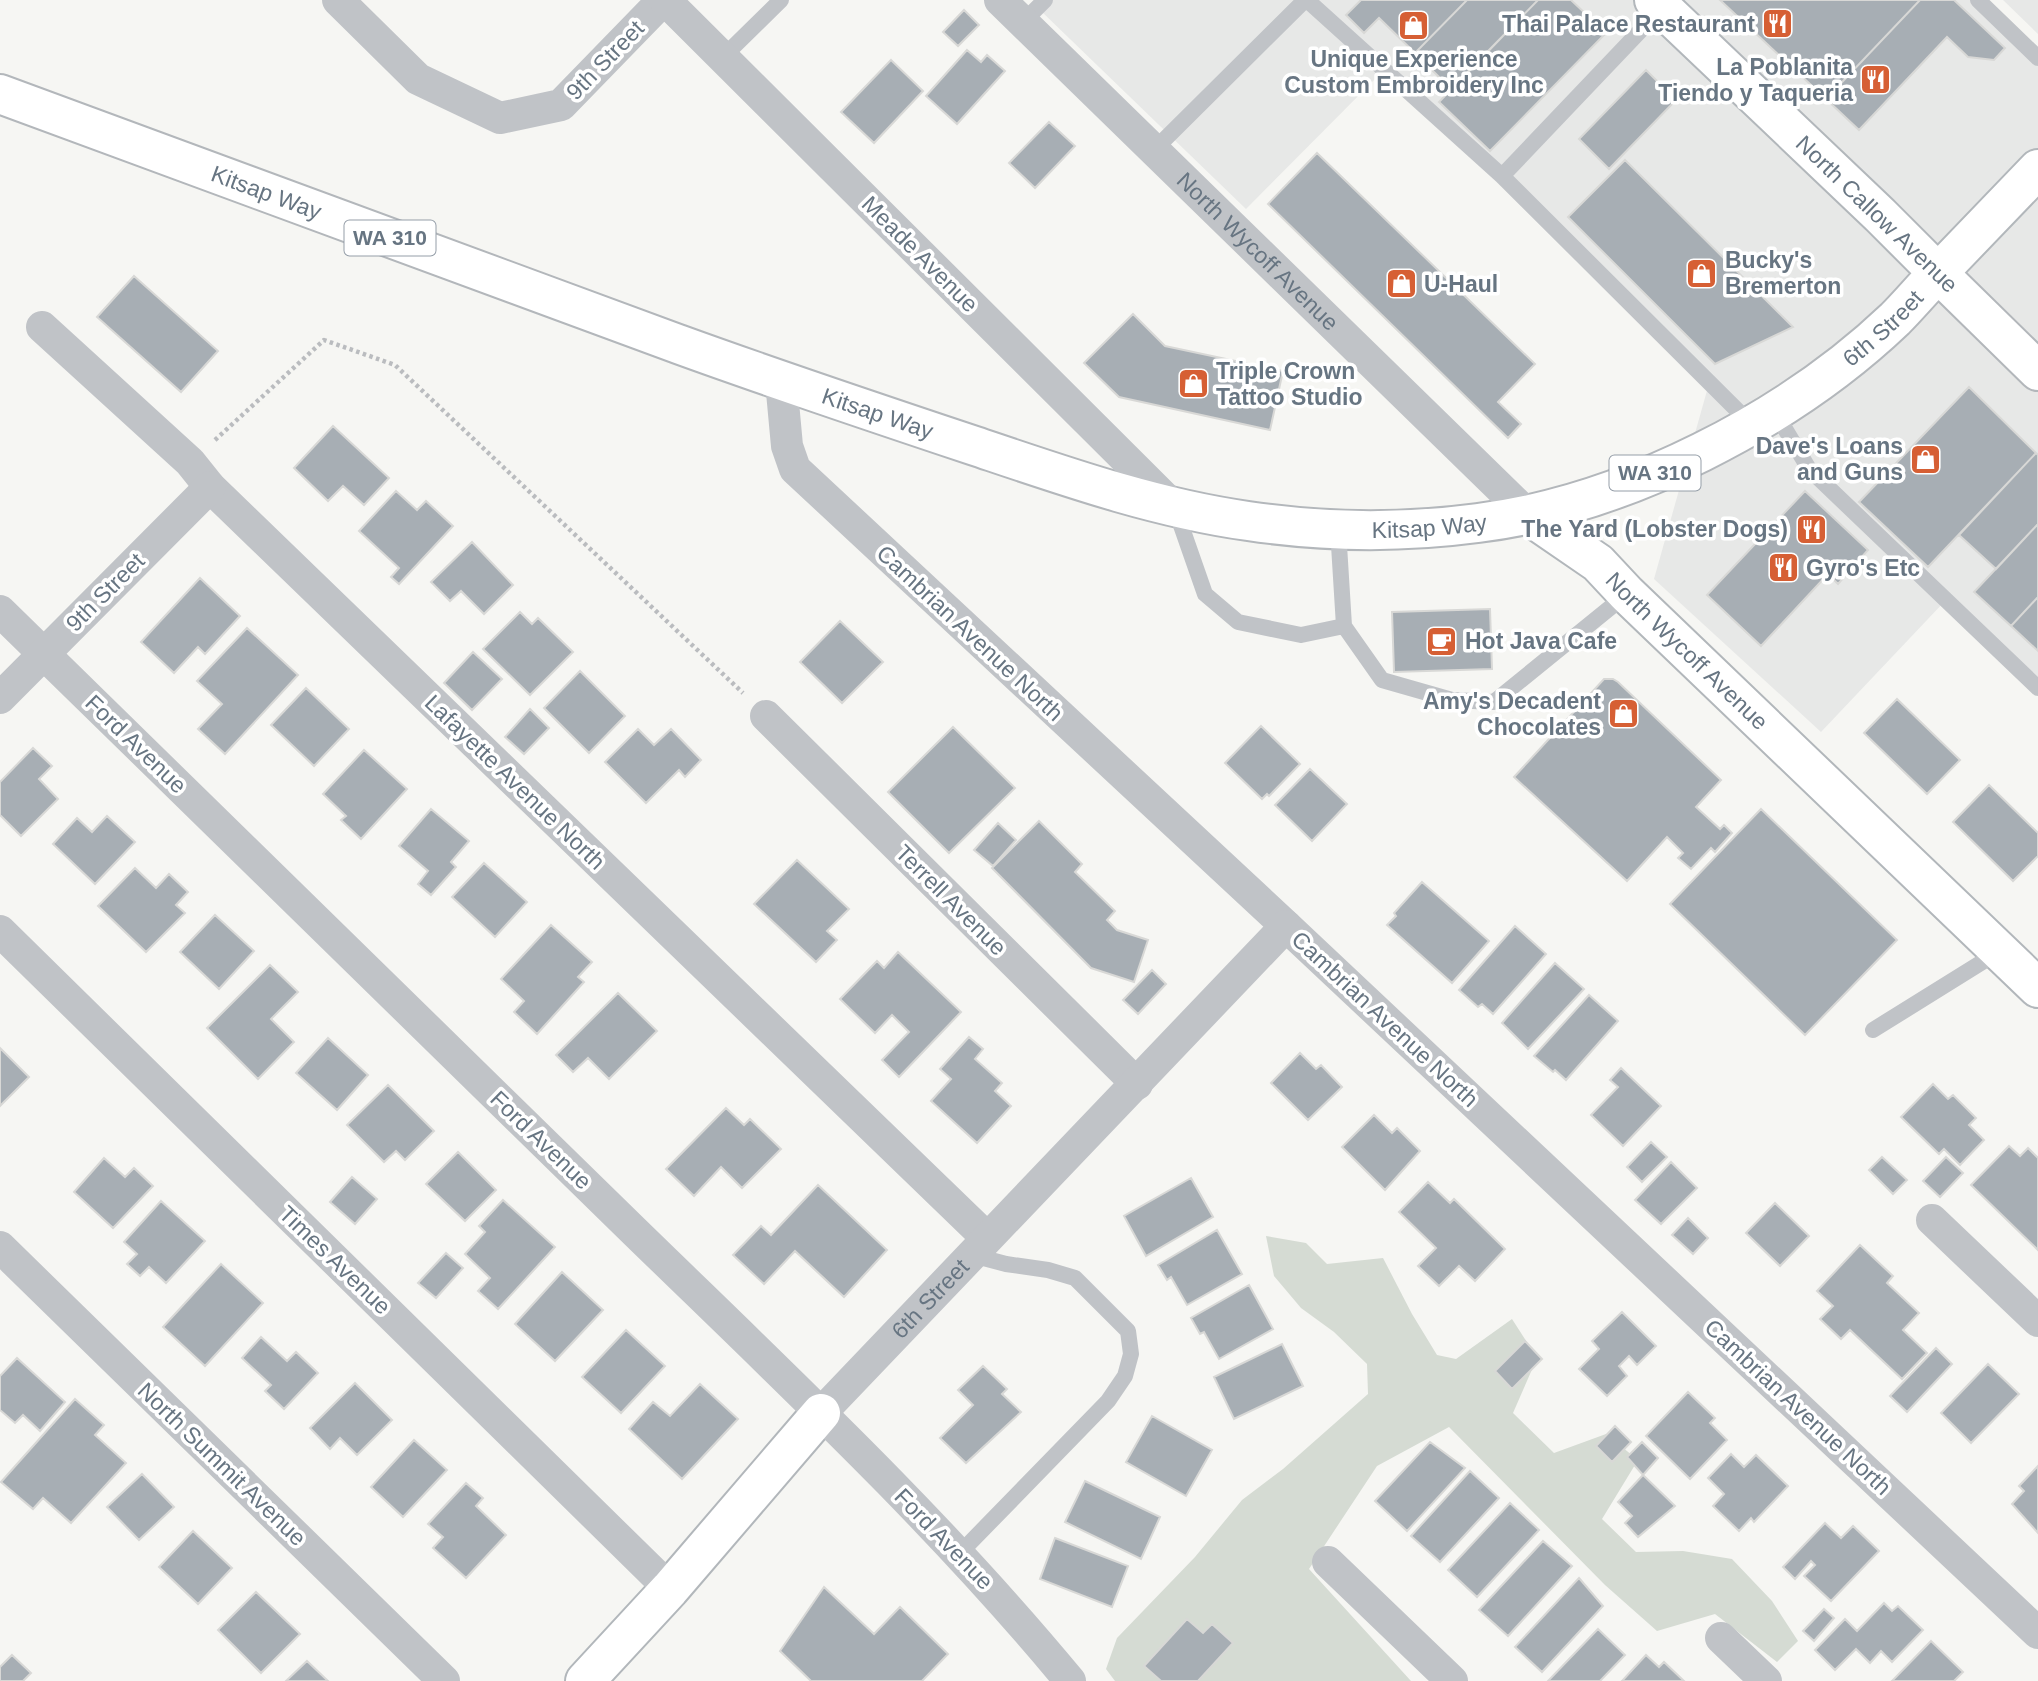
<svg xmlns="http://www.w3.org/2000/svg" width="2038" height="1681" font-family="Arial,sans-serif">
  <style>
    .built { fill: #e7e8e7 }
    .green { fill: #d5dbd3 }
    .building { fill: #a7aeb4; stroke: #d8d8d6; stroke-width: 2 }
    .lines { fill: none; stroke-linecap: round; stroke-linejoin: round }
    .secondary-casing { stroke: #b2b7bb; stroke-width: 42 }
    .primary-casing { stroke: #b3b7bb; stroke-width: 42 }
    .path { stroke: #babcbf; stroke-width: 4.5; stroke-dasharray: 3.5 3.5; stroke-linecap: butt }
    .lane { stroke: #c0c3c7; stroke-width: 16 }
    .street { stroke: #c0c3c7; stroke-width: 32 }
    .secondary { stroke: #fff; stroke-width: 38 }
    .primary { stroke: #fff; stroke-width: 38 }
    .labels { text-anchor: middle; stroke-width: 7; stroke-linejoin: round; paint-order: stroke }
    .shield { fill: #fff; stroke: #959ea8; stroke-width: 2 }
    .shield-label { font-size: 21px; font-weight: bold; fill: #677582 }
    .poi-label { font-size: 23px; font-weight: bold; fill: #677582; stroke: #fff; text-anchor: end }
    .street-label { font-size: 23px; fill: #677582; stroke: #fff }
  </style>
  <rect width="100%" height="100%" fill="#f6f6f3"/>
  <path class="built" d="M1051,0h934l53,51v637l-93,-87 -124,131 -167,-153 56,-199 -322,-314 -142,143 -205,-198z
    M2003,0h35v34z"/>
  <path class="green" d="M1266,1236l40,7 21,21 56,-6 29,56 25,41 19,4 56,-40 25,39 -24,55 41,40 52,-19 32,26 -36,59 34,33 47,-1 49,8 40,42 26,40 -21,21 -62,-48 -58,17 -52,-46 -156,-158 -72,39 -68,103 102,112h-296l-9,-12 11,-31 78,-81 47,-57 41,-31 85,-75 -1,-30 -33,-32 -33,-24 -27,-32z"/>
  <path class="building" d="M1361,0h106l-52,53 -36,-35 -15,15 -18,-18z
    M1467,0h71l-87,89 -36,-36z
    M1538,0h33l35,33 -116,118 -51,-49z
    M1720,0h200l-94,99z
    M1920,0h34l51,48 -11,12 -26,-3 -21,-20 -88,93 -33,-31z
    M964,10l15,15 -21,21 -15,-14z
    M967,50l14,12 6,-7 18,16 -48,53 -31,-28z
    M891,60l32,31 -49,52 -33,-31z
    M1646,70l30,30 -67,69 -30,-30z
    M1049,122l26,24 -40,42 -26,-25z
    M1317,153l218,211 -37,38 23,22 -13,14 -240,-234z
    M1625,160l168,167 -78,37 -147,-147z
    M134,276l84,75 -37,41 -84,-75z
    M1133,314l32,32 118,25 -13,59 -151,-33 -35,-34z
    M1969,387l67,66 -108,114 -69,-65z
    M333,426l56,52 -25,27 -21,-19 -15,15 -34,-33z
    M2036,453l2,2v69l-42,45 -37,-34z
    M396,491l21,19 9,-9 27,25 -54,58 -8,-7 8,-9 -40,-37z
    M1805,491l63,59 -30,34 -10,-10 -67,72 -54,-51z
    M2038,524v73l-27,29 -37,-34z
    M472,542l41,43 -29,29 -23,-23 -11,10 -19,-19z
    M200,578l40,38 -35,38 -7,-7 -24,26 -33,-31z
    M2038,597v54l-27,-25z
    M1490,609l2,60 -98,3 -2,-60z
    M520,612l12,12 6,-6 35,34 -43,43 -47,-46z
    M840,621l43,41 -41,41 -42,-41z
    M247,628l51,47 -73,79 -27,-25 24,-25 -25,-23z
    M473,652l29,27 -30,31 -28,-27z
    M580,671l45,45 -36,37 -45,-45z
    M1604,679h9l5,3 103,98 -25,27 24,22 4,-4 8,8 -17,19 -4,-4 -20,21 -13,-11 5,-5 -16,-16 -40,44 -113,-104z
    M306,688l43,41 -35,37 -43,-41z
    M1897,699l63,61 -33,34 -63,-61z
    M530,709l19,19 -25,26 -19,-17z
    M1261,726l39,38 -31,32 -2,-2 -5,5 -37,-36z
    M953,727l62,61 -66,65 -61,-61z
    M638,729l16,16 17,-16 30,31 -16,17 -6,-7 -33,33 -41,-41z
    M33,748l19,18 -13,13 19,20 -37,37 -21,-21v-33z
    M364,750l43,39 -46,50 -20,-19 5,-4 -23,-22z
    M1310,769l37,35 -35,37 -37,-36z
    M1989,785l49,48v23l-25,25 -60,-59z
    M431,809l38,32 -18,21 5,5 -25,28 -13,-11 10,-13 -29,-25z
    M1761,809l136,131 -92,95 -135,-131z
    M107,816l28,26 -40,42 -42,-40 24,-26 15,14z
    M1039,821l43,43 -7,8 40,39 -8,9 10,10 31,10 -14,42 -43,-14 -99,-100z
    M998,823l18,17 -23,26 -19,-16z
    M797,860l52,49 -22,22 10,9 -21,22 -62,-58z
    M484,863l43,39 -32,35 -43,-40z
    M135,868l21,20 13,-14 19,18 -12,13 9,8 -39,39 -48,-46z
    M1422,882l67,59 -37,42 -65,-58 9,-9 -2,-3z
    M215,915l39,36 -35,38 -39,-37z
    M551,925l41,37 -14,15 6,5 -47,52 -23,-22 10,-11 -23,-22z
    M1515,926l31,28 -53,60 -11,-10 -4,3 -19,-17z
    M898,952l63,60 -62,65 -17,-17 27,-28 -17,-17 -17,18 -35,-34 37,-38 7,7z
    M1555,963l29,26 -56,60 -26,-26z
    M270,965l28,27 -27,27 23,23 -36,37 -51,-51z
    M1152,970l14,14 -28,30 -15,-14z
    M618,993l39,38 -48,48 -21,-21 -15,14 -17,-17z
    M1589,995l29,26 -52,59 -11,-10 -2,2 -19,-16z
    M969,1037l14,12 -8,10 27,24 -7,8 16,15 -34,37 -46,-42 20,-22 -11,-10z
    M328,1038l40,37 -31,35 -41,-37z
    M0,1048l29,29 -29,29z
    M1300,1053l16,16 5,-4 21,22 -34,33 -37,-37z
    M1621,1068l40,38 -38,40 -32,-31 27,-28 -8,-7z
    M1933,1084l15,15 5,-4 23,23 -7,7 15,15 -24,25 -16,-16 -5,5 -38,-37z
    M388,1085l46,46 -29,29 -9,-9 -12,11 -37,-37z
    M726,1108l18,17 6,-6 31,30 -39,39 -21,-21 -27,29 -28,-27z
    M1374,1115l18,18 5,-5 23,23 -35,39 -43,-43z
    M1651,1142l16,15 -25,25 -15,-15z
    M2009,1146l11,10 8,-8 10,10v92l-67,-65z
    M458,1152l38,38 -31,31 -39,-37z
    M1882,1157l25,23 -14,14 -24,-24z
    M1946,1157l17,16 -23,24 -17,-16z
    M104,1158l21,19 9,-9 19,18 -40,42 -39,-36z
    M1671,1162l26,26 -36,36 -26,-24z
    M352,1177l25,22 -22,25 -25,-22z
    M1191,1178l22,39 -67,39 -22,-40z
    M1428,1182l22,21 4,-4 51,50 -30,32 -16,-15 -20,20 -21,-20 18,-18 -37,-36z
    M818,1185l69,65 -43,47 -49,-46 -31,33 -31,-29 28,-29 10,9z
    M503,1200l52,47 -57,62 -20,-18 12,-13 -25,-24 20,-22 -6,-6z
    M161,1201l44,40 -39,42 -17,-16 -9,9 -13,-12 10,-10 -13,-12z
    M1775,1203l34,33 -29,30 -34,-33z
    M1688,1218l20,20 -15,16 -21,-19z
    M1217,1230l25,44 -55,31 -16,-28 -4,3 -9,-15z
    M1860,1245l33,31 -6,7 32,30 -16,17 24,23 -25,26 -52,-49 -9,9 -21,-20 13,-13 -16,-15z
    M446,1253l17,15 -27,30 -18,-15z
    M221,1264l42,39 -58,63 -42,-39z
    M562,1272l41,38 -48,51 -40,-37z
    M1249,1285l24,44 -54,30 -15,-27 -4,2 -9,-16z
    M1622,1312l34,34 -19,19 -8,-9 -10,10 8,10 -20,20 -28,-27 20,-20 -7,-8z
    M626,1330l39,36 -44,47 -39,-36z
    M261,1337l26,24 9,-9 22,21 -34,36 -19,-18 6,-6 -29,-27z
    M1525,1341l17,18 -30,30 -17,-18z
    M1282,1344l21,42 -69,33 -20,-42z
    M1936,1348l16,16 -45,48 -17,-16z
    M17,1358l48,44 -25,29 -17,-16 -8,8 -15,-13v-34z
    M1988,1364l31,30 -48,49 -30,-30z
    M983,1366l24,23 -5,5 19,18 -55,51 -26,-25 33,-33 -15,-15z
    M355,1383l37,37 -35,35 -17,-17 -10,11 -20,-21z
    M700,1384l38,35 -56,60 -53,-50 24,-27 17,14z
    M1688,1392l27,26 -5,5 17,17 -37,39 -44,-43z
    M75,1399l29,26 -9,10 31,28 -55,60 -28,-25 -10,11 -32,-27z
    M1152,1416l60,34 -26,46 -60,-34z
    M1615,1426l16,16 -19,20 -16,-16z
    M414,1440l33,30 -44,47 -32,-30z
    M1430,1442l35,26 -58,63 -32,-30z
    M1642,1442l16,16 -15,17 -16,-18z
    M1731,1454l13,13 12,-12 32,31 -34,36 -3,-4 -12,13 -26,-25 11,-12 -16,-16z
    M2038,1466v67l-26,-29 12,-13 -5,-5z
    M1470,1471l29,27 -59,64 -29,-26z
    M142,1474l32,33 -35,33 -32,-33z
    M1643,1475l32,31 -37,31 -13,-14 7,-7 -14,-14z
    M1085,1481l75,36 -19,42 -76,-37z
    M466,1483l17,15 -7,8 30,29 -40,43 -33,-30 10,-11 -15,-13z
    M1510,1503l29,27 -62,67 -29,-27z
    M1825,1523l16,15 12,-12 26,25 -48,50 -27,-25 11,-11 -4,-4 -16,18 -12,-12z
    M193,1531l39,37 -34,36 -39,-37z
    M1055,1538l73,28 -16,41 -72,-28z
    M1543,1541l29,25 -64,70 -29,-26z
    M1579,1578l24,28 -61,66 -27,-25z
    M824,1587l50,47 26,-27 48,47 -26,27h-111l-31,-30z
    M256,1592l44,42 -39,39 -43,-43z
    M1884,1603l8,8 6,-5 25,24 -31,32 -11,-11 -11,12 -14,-14 -21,21 -20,-20 30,-31 12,12z
    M1824,1609l10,9 -20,23 -11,-10z
    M1187,1619l16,14 9,-9 21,19 -35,38h-37l-17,-15z
    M1598,1629l27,26 -25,26h-52z
    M1931,1641l32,31 -9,9h-62z
    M12,1655l19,18 -8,8h-23v-14z
    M1646,1655l13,12 5,-5 20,19h-62z
    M307,1661l21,20h-42z"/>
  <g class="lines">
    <defs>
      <g id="secondary">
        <path d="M1654,0l226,215 58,58 100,-104"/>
        <path id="s3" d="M1528,515l70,48 29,31 411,394"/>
        <path d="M585,1681l85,-92 151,-176"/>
      </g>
      <g id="primary">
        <path id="s4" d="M0,94c226,84 452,167 678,250 99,36 198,69 297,102 89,30 180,62 273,75 74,11 155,12 230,2 146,-18 311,-103 417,-204 15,-15 28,-31 43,-46l100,98"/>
      </g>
    </defs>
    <use href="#secondary" class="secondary-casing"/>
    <use href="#primary" class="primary-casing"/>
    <path class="path" d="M215,440l109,-100 71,25 348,328"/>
    <path class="lane" d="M1307,0l195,176 250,249
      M1978,0l60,58
      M1023,22l22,-22
      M723,57l58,-57
      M1154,150l151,-150
      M1502,176l160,-168
      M1775,412l34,57 229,219
      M1176,511l29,83 33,28 63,13 43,-9
      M1338,529l6,97 38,54 70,20 42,2 133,-108
      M1873,1030l127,-79
      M960,1553l148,-152 17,-25 6,-22 -3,-23 -53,-53 -27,-8 -42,-6 -34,-9"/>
    <g class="street">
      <path d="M338,0l80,79 82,39 61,-13 102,-105"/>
      <path d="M665,0l510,508"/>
      <path id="s1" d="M1000,0l528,515"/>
      <path d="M42,327l148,135 20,25 777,751"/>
      <path d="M781,381l6,65 8,23 491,457 752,707"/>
      <path d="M0,611c211,209 424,415 636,622 149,145 302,288 434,448"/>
      <path d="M0,698l210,-211"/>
      <path d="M766,716l371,368"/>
      <path d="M0,931l670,658"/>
      <path d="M1932,1220l106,101"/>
      <path d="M0,1247l444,434"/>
      <path id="s2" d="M821,1413l465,-487"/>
      <path d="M1328,1562l124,119"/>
      <path d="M1721,1638l45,43"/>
    </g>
    <use href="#secondary" class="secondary"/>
    <use href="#primary" class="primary"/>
  </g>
  <defs>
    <symbol id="restaurant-square" viewBox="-11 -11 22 22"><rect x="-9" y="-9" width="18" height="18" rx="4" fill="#d65f34" stroke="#fff"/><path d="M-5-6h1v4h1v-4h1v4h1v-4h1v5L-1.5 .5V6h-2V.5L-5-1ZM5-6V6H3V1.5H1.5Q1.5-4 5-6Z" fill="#fff"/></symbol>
    <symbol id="shop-square" viewBox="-11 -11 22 22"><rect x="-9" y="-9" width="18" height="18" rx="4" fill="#d65f34" stroke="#fff"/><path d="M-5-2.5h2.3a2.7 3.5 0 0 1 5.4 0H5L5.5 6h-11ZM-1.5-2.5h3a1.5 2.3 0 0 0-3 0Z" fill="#fff"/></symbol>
    <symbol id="cafe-square" viewBox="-11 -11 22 22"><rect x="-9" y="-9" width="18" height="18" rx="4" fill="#d65f34" stroke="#fff"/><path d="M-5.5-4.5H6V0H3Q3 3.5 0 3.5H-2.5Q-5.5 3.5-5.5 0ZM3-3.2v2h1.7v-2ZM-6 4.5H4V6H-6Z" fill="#fff"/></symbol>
  </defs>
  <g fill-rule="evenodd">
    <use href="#restaurant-square" x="1760" y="6" width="35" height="35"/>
    <use href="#shop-square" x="1396" y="8" width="35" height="35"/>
    <use href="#restaurant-square" x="1858" y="62" width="35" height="35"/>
    <use href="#shop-square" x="1684" y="256" width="35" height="35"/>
    <use href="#shop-square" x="1384" y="266" width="35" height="35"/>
    <use href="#shop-square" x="1176" y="366" width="35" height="35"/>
    <use href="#shop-square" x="1908" y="442" width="35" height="35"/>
    <use href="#restaurant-square" x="1794" y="512" width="35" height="35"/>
    <use href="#restaurant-square" x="1766" y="550" width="35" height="35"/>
    <use href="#cafe-square" x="1424" y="624" width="35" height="35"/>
    <use href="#shop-square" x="1606" y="696" width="35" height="35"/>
  </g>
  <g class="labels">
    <g class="shield">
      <rect x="344.5" y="220.5" width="91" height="35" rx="5"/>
      <rect x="1609.5" y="455.5" width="91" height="35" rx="5"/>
    </g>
    <g class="shield-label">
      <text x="390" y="245">WA 310</text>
      <text x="1655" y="480">WA 310</text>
    </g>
    <g class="poi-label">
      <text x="1755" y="32">Thai Palace Restaurant</text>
      <text x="1414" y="67" text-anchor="middle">Unique Experience<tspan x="1414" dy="26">Custom Embroidery Inc</tspan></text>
      <text x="1853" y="75">La Poblanita<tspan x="1853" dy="26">Tiendo y Taqueria</tspan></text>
      <text x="1725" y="268" text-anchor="start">Bucky's<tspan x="1725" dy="26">Bremerton</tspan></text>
      <text x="1424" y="292" text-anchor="start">U-Haul</text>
      <text x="1216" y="379" text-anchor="start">Triple Crown<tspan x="1216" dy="26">Tattoo Studio</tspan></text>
      <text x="1903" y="454">Dave's Loans<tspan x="1903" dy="26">and Guns</tspan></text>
      <text x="1788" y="537">The Yard (Lobster Dogs)</text>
      <text x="1806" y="576" text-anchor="start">Gyro's Etc</text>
      <text x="1465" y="649" text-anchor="start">Hot Java Cafe</text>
      <text x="1601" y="709">Amy's Decadent<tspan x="1601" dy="26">Chocolates</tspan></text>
    </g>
    <g class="street-label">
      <text transform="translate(605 60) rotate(-46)" y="8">9th Street</text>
      <text dy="8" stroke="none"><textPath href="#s4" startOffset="284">Kitsap Way</textPath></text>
      <text transform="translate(1877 214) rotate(44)" y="8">North Callow Avenue</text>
      <text dy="8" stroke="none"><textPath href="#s1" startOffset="360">North Wycoff Avenue</textPath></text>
      <text transform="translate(920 254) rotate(45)" y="8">Meade Avenue</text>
      <text dy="8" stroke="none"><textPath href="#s4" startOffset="2007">6th Street</textPath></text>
      <text dy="8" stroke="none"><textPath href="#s4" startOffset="934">Kitsap Way</textPath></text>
      <text dy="8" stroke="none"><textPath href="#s4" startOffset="1502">Kitsap Way</textPath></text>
      <text transform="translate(105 592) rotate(-45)" y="8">9th Street</text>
      <text transform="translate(970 633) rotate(43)" y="8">Cambrian Avenue North</text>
      <text dy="8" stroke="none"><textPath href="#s3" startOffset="210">North Wycoff Avenue</textPath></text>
      <text transform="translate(136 744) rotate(44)" y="8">Ford Avenue</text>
      <text transform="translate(515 782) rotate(44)" y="8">Lafayette Avenue North</text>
      <text transform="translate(951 900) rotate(45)" y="8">Terrell Avenue</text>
      <text transform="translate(1385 1019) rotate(43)" y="8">Cambrian Avenue North</text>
      <text transform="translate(541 1140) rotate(44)" y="8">Ford Avenue</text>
      <text transform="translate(335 1260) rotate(44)" y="8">Times Avenue</text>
      <text dy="8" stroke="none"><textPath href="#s2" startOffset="158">6th Street</textPath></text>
      <text transform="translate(1798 1407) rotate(43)" y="8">Cambrian Avenue North</text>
      <text transform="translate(222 1464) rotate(44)" y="8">North Summit Avenue</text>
      <text transform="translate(944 1539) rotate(46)" y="8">Ford Avenue</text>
    </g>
  </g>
</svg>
